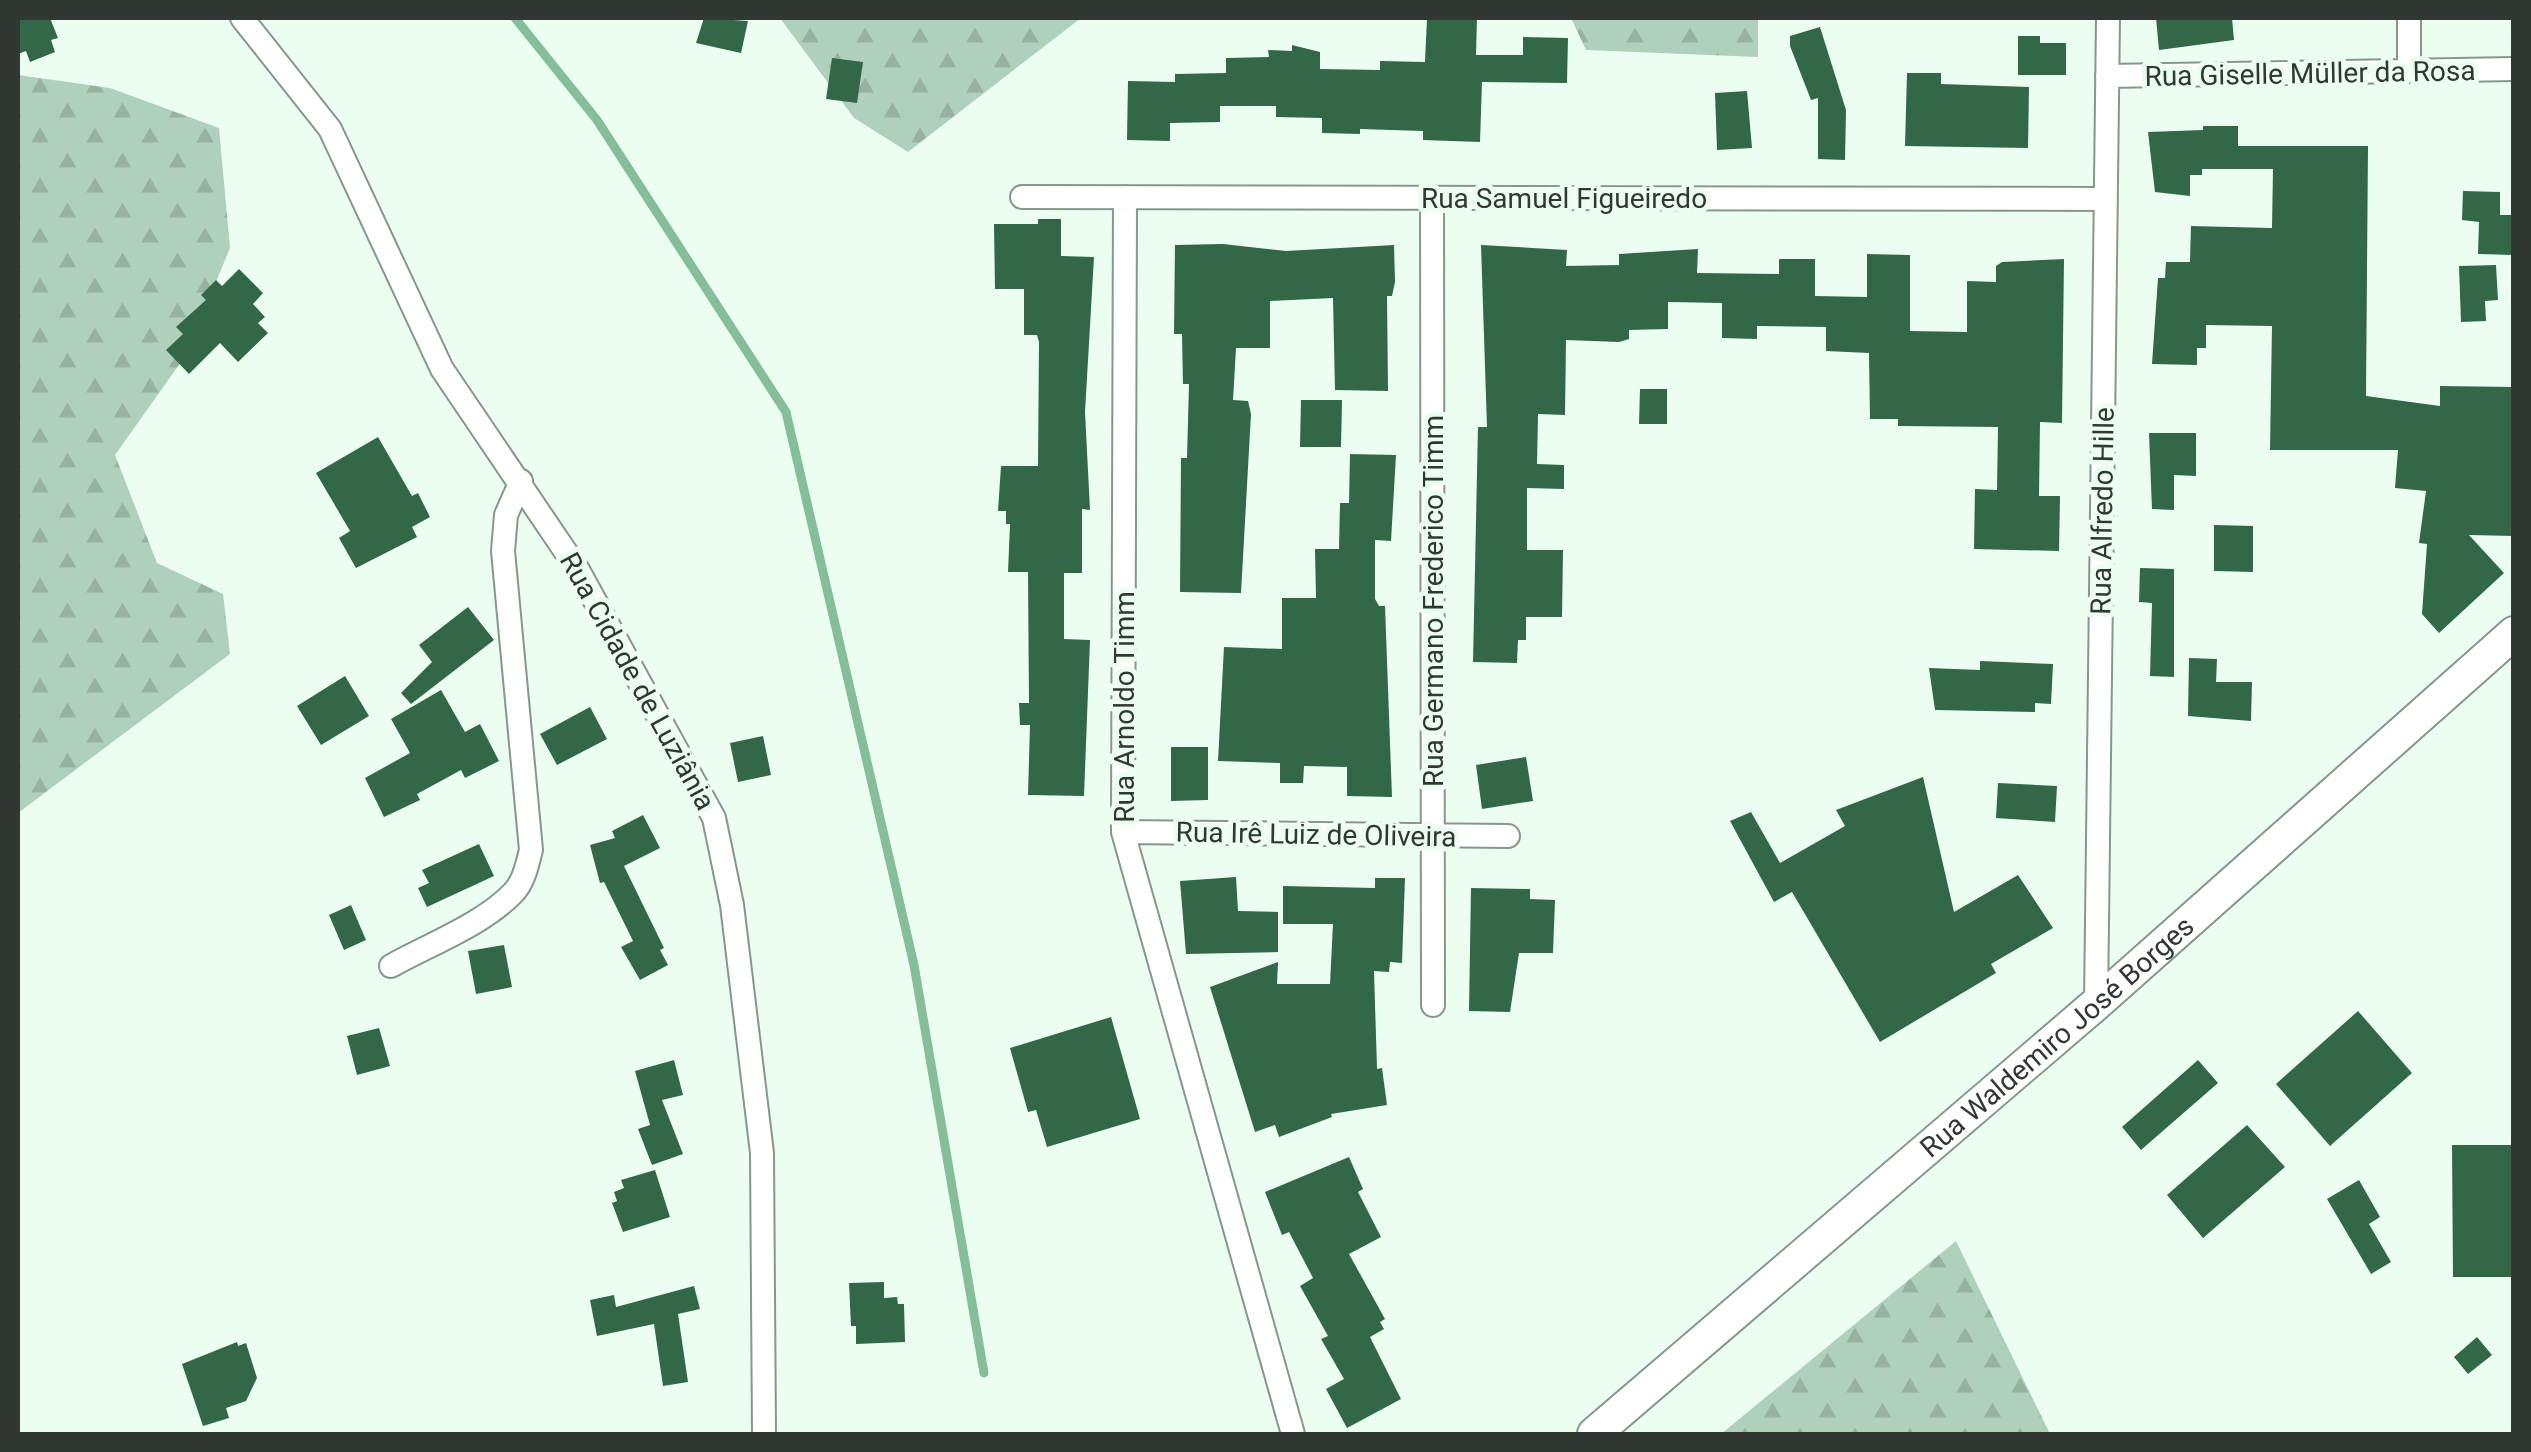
<svg xmlns="http://www.w3.org/2000/svg" width="2531" height="1452" font-family="Roboto,sans-serif">
  <style>
    .forest { fill: url(#forest-firs) }
    .lines { fill: none; stroke-linecap: round; stroke-linejoin: round }
    .stream { stroke: #86bd9a; stroke-width: 9 }
    .building { fill: #326748 }
    .street-casing { stroke: #86978c; stroke-width: 26 }
    .secondary-casing { stroke: #86978c; stroke-width: 36 }
    .street { stroke: #fff; stroke-width: 22 }
    .secondary { stroke: #fff; stroke-width: 32 }
    .labels { text-anchor: middle; stroke-width: 10; stroke-linejoin: round; paint-order: stroke }
    .street-label { font-size: 28px; fill: #313833; stroke: #ebfef1 }
  </style>
  <defs>
    <pattern id="forest-firs" width="22" height="20" patternUnits="userSpaceOnUse" patternTransform="scale(2.5)"><rect width="22" height="20" fill="#afd0ba"/><path d="M5 1l3.5 6h-7zM16 11l3.5 6h-7z" fill="#97b3a0"/></pattern>
  </defs>
  <rect width="100%" height="100%" fill="#ebfef1"/>
  <path class="forest" d="M780,18h301l-173,134 -54,-34z
    M1571,18h187v39l-172,-7z
    M18,75l92,13 109,40 11,120 -44,107 -71,100 42,108 66,31 7,60 -212,159z
    M1956,1241l94,193h-329z"/>
  <g class="lines">
    <path class="stream" d="M515,18l82,102 189,292 128,553 70,408"/>
  </g>
  <path class="building" d="M18,18h32l8,20 -7,2 4,12 -25,10 -4,-11 -8,3z
    M704,18l44,3 -7,32 -45,-10z
    M1427,18h50l-1,37h47v-18l45,1 -1,45 -85,-1 -2,60 -57,-2v-9l-63,-2v5l-38,-1v-15l-46,-1v-11h-56v16l-50,1v18l-43,-1 1,-59 47,1v-8l51,-1v-15l43,-1 -1,-7 24,1v-6l28,7v17l60,1v-9l45,1z
    M2156,18h76l2,22 -75,10z
    M1820,27l26,83 -1,50 -27,-1v-61l-7,2 -21,-54v-10z
    M2018,36h22v7h26v32h-48z
    M832,58l31,4 -6,41 -31,-4z
    M1907,73h34v11l88,3 -1,61 -123,-2z
    M1747,91l5,57 -35,2 -2,-57z
    M2203,126h35v20h130l-2,250 74,10v-20l74,1v149l-45,-1 35,38 -65,60 -17,-19 5,-70 -8,-1 7,-52 -31,-3 3,-38h-128l2,-124 -66,-1v23h-9v17l-45,-1 6,-86h7l1,-16h24l1,-36 81,2 1,-59h-71v6h-12v21l-35,-4 -7,-60 55,-2z
    M2463,191l37,1v23h14v40l-36,-1 1,-32 -17,-2z
    M1038,219h23v37l33,1 -9,155 5,98 -8,-1v64h-18v66l26,1 -6,156 -56,-1 2,-70h-10l-1,-22h10l-1,-131h-20l2,-48h-4v-13h-8l3,-45h37l1,-124 -2,-7h-13v-46h-29l-1,-65h44z
    M1223,244l63,7 108,-6 1,37 -3,14h-5l1,95 -53,-1 -2,-92 -63,3v47h-34l-3,52 15,1 3,13 -10,179 -61,-1 1,-134h6l2,-74h-6l-1,-50h-8l1,-89z
    M1481,245l86,5 -1,16 53,-1v-11l79,-5 -1,24 82,1v-15h36v37l52,1v-43l43,1v76l57,1v-51l29,1v-16l6,-4 62,-3 -2,164 -22,-1 -1,74h21l-1,55 -85,-2 1,-60 22,1 1,-63 -100,-1v-7h-28l-1,-66 -43,-2v-24l-69,-1v13l-35,-1v-35l-54,-1v27l-39,1v9l-10,3 -53,-2 -1,75 -27,-1 -1,50 27,1v24l-37,-1v62h36l-1,67h-36v23h-8l-1,23 -44,-1 5,-235h9z
    M2496,265l2,35 -13,1 1,20 -25,1 -2,-56z
    M239,269l24,24 -10,11 12,13 -7,6 10,10 -30,29 -18,-19 -31,31 -23,-24 17,-16 -7,-7 30,-27 -5,-5 15,-15 6,6z
    M1640,389h27v35h-28z
    M1301,400h41l-1,47h-41z
    M2149,433h47v43l-22,-1v35l-22,-1z
    M378,437l34,59 6,-3 12,24 -18,10 5,10 -61,31 -17,-30 11,-7 -34,-58z
    M1350,454l46,1 -5,86 -16,-1v59l4,7h6l7,191 -45,-1v-29l-43,-1 -1,17h-23v-20l-62,-2 6,-114 58,2v-51h34l-1,-49h24l1,-46h9z
    M2214,525l39,1v46l-39,-1z
    M2140,568l34,1v108l-24,-1 2,-73 -13,-1z
    M468,607l26,33 -83,64 -10,-11 31,-31 -13,-17z
    M2189,658l28,1 -1,23h36l-1,39 -63,-5z
    M1980,661l73,3 -2,40 -16,-1v9l-100,-2 -6,-42 51,2z
    M345,676l24,40 -48,29 -24,-39z
    M441,690l24,42 15,-8 19,37 -34,17 -4,-8 -44,24 3,6 -36,17 -19,-39 45,-25 -19,-34z
    M590,707l17,32 -50,26 -17,-31z
    M763,736l8,39 -33,7 -8,-39z
    M1171,747h37v53l-37,1z
    M1526,757l7,44 -51,8 -6,-44z
    M1923,777l31,135 64,-37 35,53 -62,36 5,9 -116,69 -88,-150 -18,10 -44,-81 21,-9 29,51 65,-37 -9,-16z
    M1998,783l59,3 -2,36 -59,-4z
    M643,815l17,33 -36,18 40,82 -4,2 8,15 -28,15 -19,-33 12,-6 -29,-59 -4,1 -10,-38 25,-7 -3,-7z
    M479,844l15,32 -67,31 -9,-19 11,-5 -7,-13z
    M1236,877l2,34 40,1v40l-92,2 -6,-73z
    M1375,878h30l-3,85 -12,-1 -1,10 -15,-1 3,98 5,-1 5,37 -56,9 1,3 -53,20 -4,-12 -20,7 -45,-145 68,-25 -1,22h53l3,-60h-50v-38l92,2z
    M1471,888l59,1v10l25,1 -2,53h-34l-9,59 -41,-1z
    M351,905l15,35 -22,10 -15,-35z
    M504,945l8,42 -36,7 -8,-43z
    M2358,1011l54,62 -82,73 -54,-62z
    M1111,1017l29,102 -93,28 -11,-37 -8,2 -18,-64z
    M379,1028l11,38 -33,9 -10,-39z
    M674,1060l9,35 -21,5 21,54 -31,11 -14,-36 12,-4 -15,-54z
    M2198,1060l20,23 -77,67 -19,-23z
    M2247,1125l38,42 -82,71 -36,-43z
    M2452,1145h60l1,132h-60z
    M1349,1157l14,32 -5,3 23,45 -32,17 36,65 -5,3 4,7 -14,8 31,62 -54,29 -21,-39 18,-10 -23,-40 7,-3 -28,-50 13,-8 -24,-46 -7,3 -17,-43z
    M655,1170l15,47 -47,15 -11,-29 5,-2 -3,-9 10,-4 -3,-8z
    M2359,1180l21,37 -11,7 22,38 -20,12 -44,-75z
    M884,1282v16l13,-1 1,7h6l1,38 -49,2v-18h-5l-2,-43z
    M694,1286l6,23 -22,5 10,68 -25,4 -9,-62 -57,12 -7,-36 24,-5 2,12z
    M2477,1337l15,18 -24,19 -14,-17z
    M237,1342l1,4 8,-3 11,35 -11,23 -20,7 3,10 -26,8 -21,-62z"/>
  <g class="lines">
    <defs>
      <path id="street" d="M242,18l88,111 112,240 136,201 136,248 18,87 30,248 2,281
        M2409,71v-53
        M2107,76l407,-7
        M1022,197l1083,2
        M1125,197l-2,635 170,602
        M1432,197l1,808
        M1123,832l385,4
        M391,966c39,-22 91,-41 122,-73 11,-11 14,-28 18,-43l-28,-299 3,-36 15,-34
        M2096,1004l12,-986"/>
      <g id="secondary">
        <path id="s1" d="M1594,1434l502,-430 418,-371"/>
      </g>
    </defs>
    <use href="#street" class="street-casing"/>
    <use href="#secondary" class="secondary-casing"/>
    <use href="#street" class="street"/>
    <use href="#secondary" class="secondary"/>
  </g>
  <g class="labels">
    <g class="street-label">
      <text transform="translate(2310 73) rotate(-1)" y="10">Rua Giselle Müller da Rosa</text>
      <text x="1564" y="208">Rua Samuel Figueiredo</text>
      <text transform="translate(2102 511) rotate(-89)" y="10">Rua Alfredo Hille</text>
      <text transform="translate(1433 601) rotate(-90)" y="10">Rua Germano Frederico Timm</text>
      <text transform="translate(638 681) rotate(61)" y="10">Rua Cidade de Luziânia</text>
      <text transform="translate(1124 707) rotate(-90)" y="10">Rua Arnoldo Timm</text>
      <text transform="translate(1316 834) rotate(1)" y="10">Rua Irê Luiz de Oliveira</text>
      <text dy="10" stroke="none"><textPath href="#s1" startOffset="610">Rua Waldemiro José Borges</textPath></text>
    </g>
  </g>
  <rect width="2531" height="1452" fill="none" stroke="#313833" stroke-width="40"/>
</svg>
